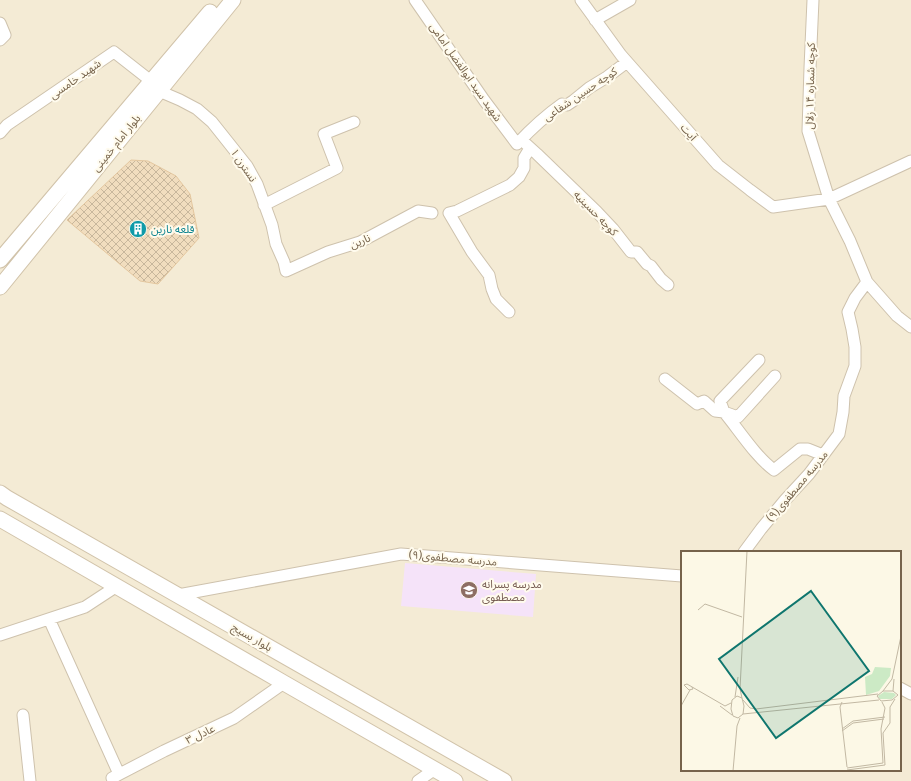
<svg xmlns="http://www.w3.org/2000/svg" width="911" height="781" font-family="'Fira Sans','Noto Sans Arabic',sans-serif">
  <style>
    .residential { fill: #f4ebd5; fill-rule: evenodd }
    .education { fill: #f5e3f9 }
    .building { fill: url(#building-cross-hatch); stroke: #e4c79f }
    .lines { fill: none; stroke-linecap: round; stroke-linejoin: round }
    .street-casing { stroke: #cec2ad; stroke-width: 13 }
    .secondary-casing { stroke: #d1c3aa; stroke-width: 17 }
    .street { stroke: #fff; stroke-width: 11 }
    .secondary { stroke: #fff; stroke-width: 15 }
    .labels { text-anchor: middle; stroke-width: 4; stroke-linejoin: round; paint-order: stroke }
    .street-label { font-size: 11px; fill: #76634b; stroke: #fffbed }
    .culture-label { font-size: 11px; fill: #0d838f; stroke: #fffbed; text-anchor: start }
    .education-label { font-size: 11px; fill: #785e54; stroke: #fffbed; text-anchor: start }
    .inset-road { fill: none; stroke: #c2b8a3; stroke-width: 1 }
    .view { fill: #0f766e; fill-opacity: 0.15; stroke: #0f766e; stroke-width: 2 }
    .inset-edge { fill: none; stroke: #76634b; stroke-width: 2 }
  </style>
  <defs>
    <pattern id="building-cross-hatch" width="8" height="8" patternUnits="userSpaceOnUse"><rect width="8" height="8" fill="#f1ddbe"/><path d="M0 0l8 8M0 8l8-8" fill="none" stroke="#c8b79c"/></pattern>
  </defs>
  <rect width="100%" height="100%" fill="#fcf8e6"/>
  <path class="residential" d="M0,0h911v781h-911zM682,552h218v218h-218z"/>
  <path class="education" d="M405,563l131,11 -3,43 -132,-11z"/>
  <path class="building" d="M131,160l17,1 28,15 14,18 9,44 -41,46 -18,-3 -73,-61z"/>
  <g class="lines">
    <defs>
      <path id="street" d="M415,0l69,100 33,44c14,-15 28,-28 45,-40l5,1 6,-4 16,-13 18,-11 20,-15
        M581,0l40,55 97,110 32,25 23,17 56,-8 82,-38
        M813,0l-3,68 -2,63 21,68 21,42 17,41 30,34 14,11
        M595,20l35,-20
        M0,23l5,12 -5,5
        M159,91l21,9 17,9 15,13 35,44 10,18 15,41 4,19 8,18 2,9 42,-19 32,-10 58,-31 14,2
        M0,133l7,-8 107,-73 37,29
        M526,144l11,10 60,58 16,17 18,23h6l10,12 4,2 10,13 7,6
        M264,205l73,-37 -13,-34 30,-12
        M509,312l-13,-13 -4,-10 -3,-14 -17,-23 -23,-39 8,-2 53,-26 9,-8 5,-9v-10l6,-10
        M759,360l-39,41 4,11 14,5 37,-41
        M665,379l32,25 7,-3 11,10 9,1c15,18 32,45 50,58l26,-21h8l15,6
        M744,552l17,-23 24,-29 24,-26 30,-40 4,-22 1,-16 11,-30v-19l-3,-18 -4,-17 7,-14 12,-16
        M178,595l223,-41 281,22
        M49,619l70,155 -6,4
        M0,635l85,-28 32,-21
        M900,688l11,6
        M23,715l7,66
        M112,778l52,-27 70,-33 50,-35
        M418,781l17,-12"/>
      <path id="secondary" d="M0,260l210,-248
        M0,287l233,-287
        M0,493l7,5 497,283
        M0,519l284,164 171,98"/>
    </defs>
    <use href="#street" class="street-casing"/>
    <use href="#secondary" class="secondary-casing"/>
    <use href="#street" class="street"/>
    <use href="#secondary" class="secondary"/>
  </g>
  <defs>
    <symbol id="building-disc" viewBox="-11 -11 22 22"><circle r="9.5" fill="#0f9aa8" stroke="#fffbed"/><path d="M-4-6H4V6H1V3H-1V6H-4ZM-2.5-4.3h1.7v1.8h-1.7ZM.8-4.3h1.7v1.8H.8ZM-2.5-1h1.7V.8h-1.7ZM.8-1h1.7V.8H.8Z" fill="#fff"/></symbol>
    <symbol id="school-disc" viewBox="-11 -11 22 22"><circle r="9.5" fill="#8d6e63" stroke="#fffbed"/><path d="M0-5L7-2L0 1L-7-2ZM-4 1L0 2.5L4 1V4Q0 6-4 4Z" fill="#fff"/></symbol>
  </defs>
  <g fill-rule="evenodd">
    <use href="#building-disc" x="128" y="219" width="20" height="20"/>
    <use href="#school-disc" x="459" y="580" width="20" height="20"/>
  </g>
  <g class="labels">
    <g class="street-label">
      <text transform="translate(466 72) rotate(55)" y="4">شهید سید ابوالفضل امامی</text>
      <text transform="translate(75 79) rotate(-35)" y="4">شهید خامسی</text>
      <text transform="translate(810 86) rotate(-89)" y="4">کوچه شماره ۱۴ زلال</text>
      <text transform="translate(580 94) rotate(-34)" y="4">کوچه حسین شفاعی</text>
      <text transform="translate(689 132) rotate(49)" y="4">آیت</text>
      <text transform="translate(116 143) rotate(-51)" y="4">بلوار امام خمینی</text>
      <text transform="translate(244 165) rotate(56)" y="4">نسترن ۱</text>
      <text transform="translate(596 213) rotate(46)" y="4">کوچه حسینیه</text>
      <text transform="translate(360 241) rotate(-23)" y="4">نارین</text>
      <text transform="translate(797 486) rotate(-50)" y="4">مدرسه مصطفوی(۹)</text>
      <text transform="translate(453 558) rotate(5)" y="4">مدرسه مصطفوی(۹)</text>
      <text transform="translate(252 637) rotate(30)" y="4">بلوار بسیج</text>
      <text transform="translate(200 734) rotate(-25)" y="4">عادل ۳</text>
    </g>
    <g class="culture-label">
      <text x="151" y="233">قلعه نارین</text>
    </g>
    <g class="education-label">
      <text x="482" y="588">مدرسه پسرانه<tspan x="482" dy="13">مصطفوی</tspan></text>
    </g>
  </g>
  <g transform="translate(681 551)">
    <rect width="220" height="220" fill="#fcf8e6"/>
    <path d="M203,141l10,1 2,2 -4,4h-12l-2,-3z" fill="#cceac5"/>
    <path d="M194,116l16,1 -1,8 -11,15 -13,4 -1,-18 7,-3z" fill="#cceac5"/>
    <path class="inset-road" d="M17,59l7,-6 37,13M11,136l1,2 -4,1 -5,-5 3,-1 38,22 6,-3M202,140l9,-12 9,-43M202,140h10l5,4 -6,5 -11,1 -4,-5zM212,140l1,-12M56,145l5,2 2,8 -1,8 -5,4 -5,-2 -2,-7 1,-9zM54,146l3,-20M61,147l-2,-9 7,-138M62,149l7,8 6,1 122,-15M161,151l-2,5 7,60M0,155l9,-16M39,155l12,9M62,163l136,-14M161,178l11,-8 32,-4M161,180l11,-8 31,-4M166,217l36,-5 -2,-34 4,-21 -3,-6M166,219l38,-5 -2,-32 7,-10v-16l5,-8M52,220l4,-45 3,-8"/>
    <path class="view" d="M130,40l58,80 -93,67 -57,-79z"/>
    <rect width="220" height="220" class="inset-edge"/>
  </g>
</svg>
